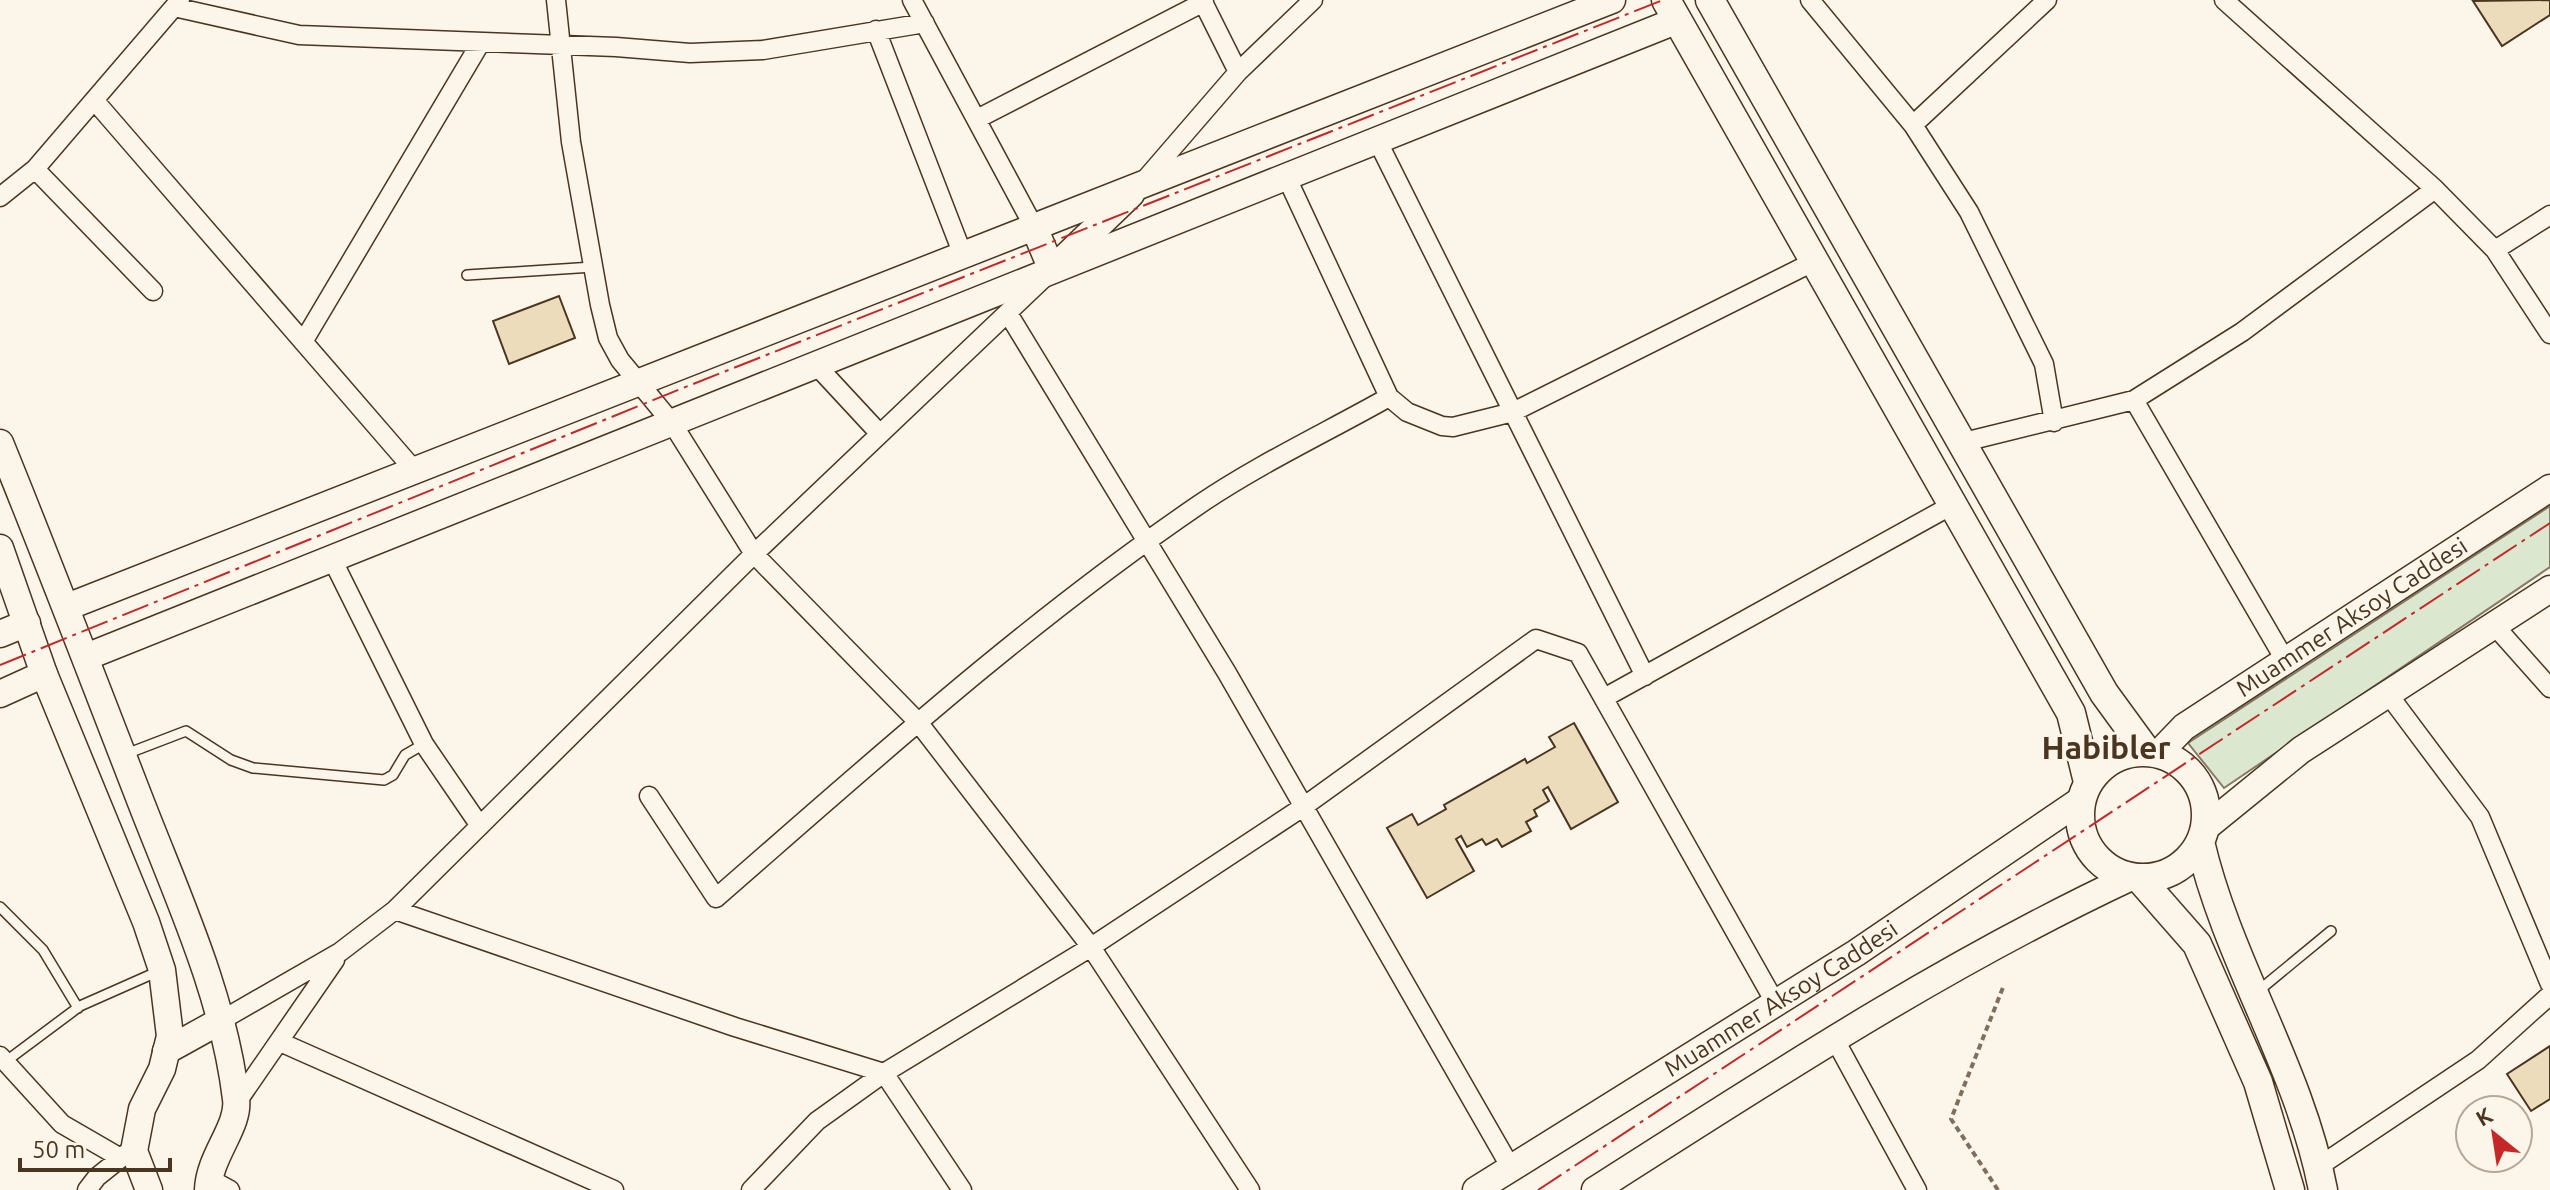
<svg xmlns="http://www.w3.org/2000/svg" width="2550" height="1190" font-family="Ubuntu,sans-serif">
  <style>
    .green { fill: #dce7d0; stroke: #887966; stroke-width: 2 }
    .building { fill: #ecdcbc; stroke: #4a3520; stroke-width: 2 }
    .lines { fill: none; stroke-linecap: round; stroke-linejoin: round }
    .lane-casing { stroke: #4a3520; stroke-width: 12 }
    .street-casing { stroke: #4a3520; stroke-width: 21 }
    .secondary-casing { stroke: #4a3520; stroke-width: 29 }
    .primary-casing { stroke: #4a3520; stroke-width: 31 }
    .path { stroke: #7f6f5c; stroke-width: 4; stroke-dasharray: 6 4; stroke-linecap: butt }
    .lane { stroke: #fbf6e9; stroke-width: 9 }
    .street { stroke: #fbf6e9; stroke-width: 18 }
    .secondary { stroke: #fbf6e9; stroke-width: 26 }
    .primary { stroke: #fbf6e9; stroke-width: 28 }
    .power { stroke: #c62828; stroke-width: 2; stroke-dasharray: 28 6 4 6; stroke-linecap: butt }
    .labels { text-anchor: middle; stroke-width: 6; stroke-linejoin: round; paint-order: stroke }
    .street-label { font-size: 24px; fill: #4a3520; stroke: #fbf6e9 }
    .district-label { font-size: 32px; font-weight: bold; fill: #4a3520; stroke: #fbf6e9 }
  </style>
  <rect width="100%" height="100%" fill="#fbf6e9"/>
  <path class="green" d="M2550,506v61l-326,221 -36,-45z"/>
  <path class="building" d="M2550,0v15l-48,31 -29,-45z
    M559,296l16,42 -66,26 -16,-43z
    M1574,723l44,79 -47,27 -23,-42 -5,3 6,11 -15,9 3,6 -11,6 5,9 -29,16 -5,-8 -11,6 -4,-6 -15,8 -6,-11 -5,3 18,32 -47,27 -40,-70 25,-14 6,11 28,-16 -2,-4 81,-46 2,4 28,-16 -6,-10z
    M2550,1046v53l-19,12 -24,-37z"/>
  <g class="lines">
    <defs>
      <path id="lane" d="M467,275l126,-8
        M126,754l60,-23 45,29 22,8 131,12 9,-5 12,-20 19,-11
        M0,907l43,43 35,58
        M2257,992l74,-61
        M5,1062l75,-56 79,-35"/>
      <path id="street" d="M556,0l15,142 29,163 8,33 12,22 52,63 82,131 164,168 173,225 159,243
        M912,0l122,227
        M1202,0l36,72
        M1810,0l103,125 56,87 75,152 10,58
        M2224,0l211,189 60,61 55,84
        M174,7l125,28 317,12 74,6 73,-3 162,-27
        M876,30l87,225
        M94,100l321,371
        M977,119l227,-117
        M1913,125l134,-125
        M1377,140l268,536
        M35,169l118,122
        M1286,176l103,221 18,15 35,14 11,1 60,-15 302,-151
        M1143,182l95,-110 75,-72
        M0,197l35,-28 145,-169
        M2495,250l55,-35
        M1009,315l218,358 284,495
        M303,342l178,-300
        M816,365l64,69
        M2134,400l151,260
        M1964,442l170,-42 108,-68 193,-143
        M332,559l92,185 56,82
        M2494,625l56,63
        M2388,694l92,123 70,167
        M1604,698l350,-194
        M649,796l67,102c156,-136 312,-277 484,-394 59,-40 127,-72 189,-107
        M395,910l340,117 149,46 78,117
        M222,1020l118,-68 55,-42 359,-356 291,-277
        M1834,1038l83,152
        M280,1042l334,148
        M0,1056l62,68 57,33
        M237,1102l98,-142
        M2318,1167l160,-107 72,-65
        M208,1178l22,12
        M87,1190l10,-13 30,-24
        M751,1190l66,-69 67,-48 207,-126 212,-140 233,-168 42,14 198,351"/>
      <g id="secondary">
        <path d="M1034,227l18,43 79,-76"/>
        <path d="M0,443c49,120 95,241 142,362 37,95 82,192 94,294 4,27 -27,57 -28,91"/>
        <path d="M0,548l44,126 102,248 16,48 8,66 -8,33 -20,40 -8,42 15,39"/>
        <path d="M67,607l1545,-607"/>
        <path d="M0,634l27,-11"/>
        <path d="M86,657l1592,-637"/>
        <path d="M0,694l44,-20"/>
        <path id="s1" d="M2158,754l26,-27 366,-239"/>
        <path d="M2205,828l96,-78 249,-161"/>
        <path d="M166,1051l56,-31"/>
        <path id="s2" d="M1476,1190l380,-237 225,-153"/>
        <path d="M1595,1190c174,-111 348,-225 536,-313"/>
      </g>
      <path id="primary" d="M1666,0l405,713 17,69
        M1710,0l394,693 43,59
        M2080 815a63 63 0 1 1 126 0a63 63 0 1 1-126 0Z
        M2200,842c28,120 100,227 123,348
        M2140,879l57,65 61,138 32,108"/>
    </defs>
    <use href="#lane" class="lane-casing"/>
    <use href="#street" class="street-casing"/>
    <use href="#secondary" class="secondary-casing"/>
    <use href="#primary" class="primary-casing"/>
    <path class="path" d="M1998,1190l-47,-71 53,-134"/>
    <use href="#lane" class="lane"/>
    <use href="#street" class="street"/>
    <use href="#secondary" class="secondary"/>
    <use href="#primary" class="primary"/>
    <path class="power" d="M0,665l683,-277 980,-388
      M1538,1190l1012,-667"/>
  </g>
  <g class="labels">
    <g class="street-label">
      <text dy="8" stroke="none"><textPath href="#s1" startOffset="238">Muammer Aksoy Caddesi</textPath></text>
      <text dy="8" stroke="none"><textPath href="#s2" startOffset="360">Muammer Aksoy Caddesi</textPath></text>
    </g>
    <g class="district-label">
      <text x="2106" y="759">Habibler</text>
    </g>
  </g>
  <g transform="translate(2494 1134) rotate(330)"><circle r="38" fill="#fbf6e9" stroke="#b4a999" stroke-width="2"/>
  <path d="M0-6L14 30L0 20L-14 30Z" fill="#c62828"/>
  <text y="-12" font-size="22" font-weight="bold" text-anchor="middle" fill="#4a3520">K</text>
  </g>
  <path d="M20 1158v12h150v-12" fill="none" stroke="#4a3520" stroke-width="4"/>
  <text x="32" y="1158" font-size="24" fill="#4a3520" stroke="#fbf6e9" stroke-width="6" paint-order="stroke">50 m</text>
</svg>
